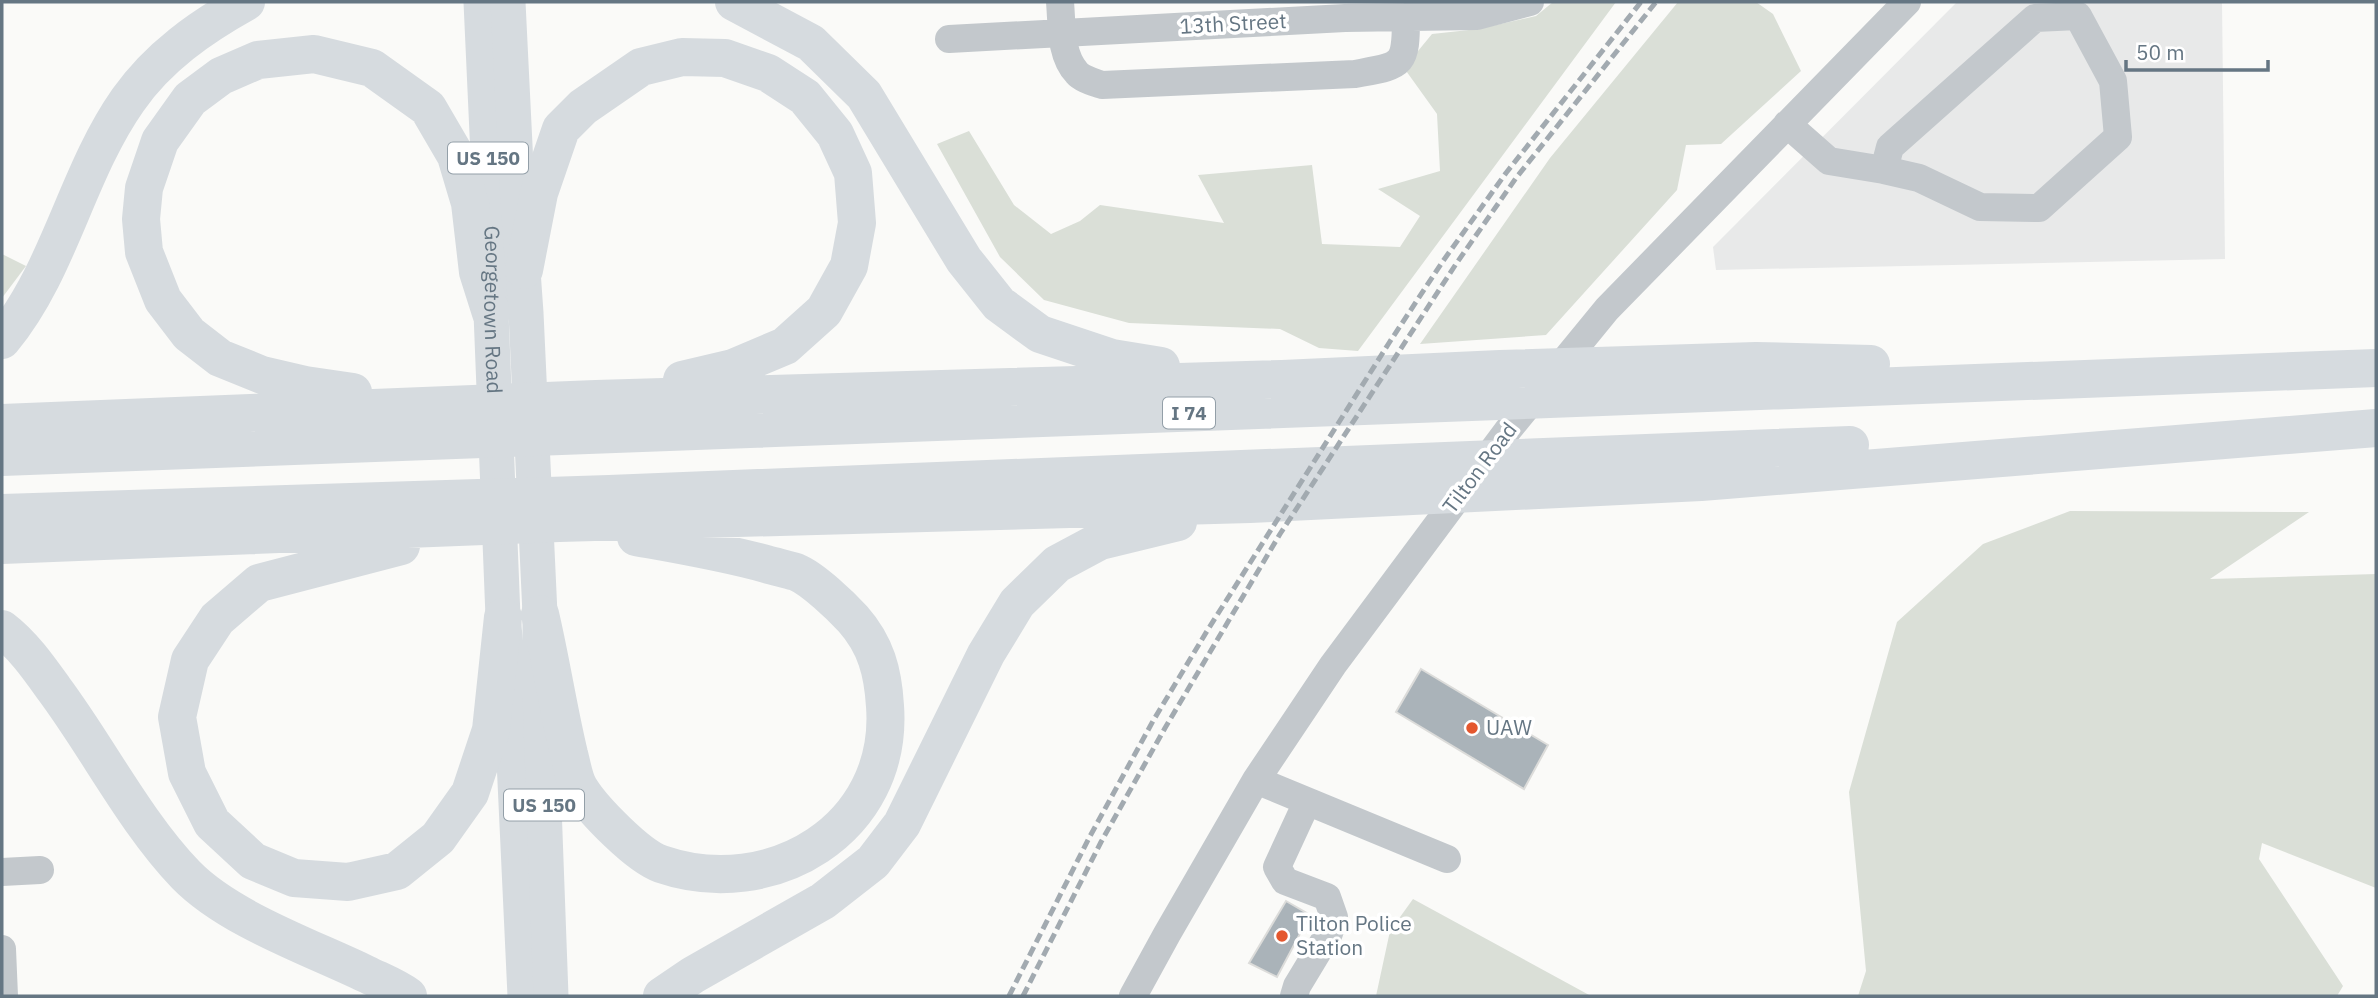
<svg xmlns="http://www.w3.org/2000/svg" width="2378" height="998" font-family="'IBM Plex Sans',sans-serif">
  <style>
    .built { fill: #e8e9e9 }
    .green { fill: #dadfd7 }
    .building { fill: #aab3b9; stroke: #dcdcda; stroke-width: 2 }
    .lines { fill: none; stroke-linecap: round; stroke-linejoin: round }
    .minor { stroke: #c3c8cc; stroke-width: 28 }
    .major { stroke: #d6dbdf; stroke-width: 35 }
    .highway { stroke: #d6dbdf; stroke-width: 38 }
    .rail { stroke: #a2aab0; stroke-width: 5; stroke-dasharray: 10 5; stroke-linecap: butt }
    .poi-dot { fill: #e4572e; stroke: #fff; stroke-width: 2.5 }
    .labels { text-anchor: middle; stroke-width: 7; stroke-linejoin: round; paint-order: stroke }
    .shield { fill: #fff; stroke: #939fa8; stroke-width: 2 }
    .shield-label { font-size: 19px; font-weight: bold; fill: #657683 }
    .street-label { font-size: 21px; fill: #657683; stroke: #fff }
    .poi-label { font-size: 21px; fill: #657683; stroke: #fff; text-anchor: start }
  </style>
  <rect width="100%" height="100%" fill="#fafaf8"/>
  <path class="built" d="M1957,2h265l3,257 -509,11 -3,-23z"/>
  <path class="green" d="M1553,2h63l-258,349 -39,-3 -39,-19 -151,-6 -85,-23 -44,-43 -63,-113 32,-13 45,74 37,29 29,-13 20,-16 124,18 -26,-48 114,-10 10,79 78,3 20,-31 -42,-27 62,-18 -3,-57 -33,-46 28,-34 46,-5 58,-13z
    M1678,2h78l17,12 28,57 -80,73 -35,1 -9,45 -131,145 -126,9 130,-186z
    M2,254l24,12 -24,32z
    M2070,511l239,1 -99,67 166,-5v314l-114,-45 -3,16 84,127 -6,10h-479l8,-25 -17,-179 48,-170 86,-78z
    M1413,899l178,97h-215l14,-65z"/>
  <path class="building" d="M1421,669l127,76 -24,44 -128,-77z
    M1286,901l24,14 -33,62 -28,-14z"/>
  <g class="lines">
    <path class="minor" d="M1060,2c2,22 0,53 17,71 5,6 17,9 25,12l253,-11c48,-9 51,-7 51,-57
      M949,39l396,-21 132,-2 53,-14
      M1787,124l42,37 55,9 6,-23 145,-129 43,-2 35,65 5,56 -79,71 -59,-1 -61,-29 -35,-8
      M1256,780l191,79
      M2,872l38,-2
      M2,949l2,47
      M1133,996l34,-62 89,-154 77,-115 175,-235 99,-121 300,-307
      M1294,996l3,-10 32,-53 5,-16 -7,-20 -42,-16 -8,-14 30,-65"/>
    <g class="major">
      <path id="s1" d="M481,2l12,263 -2,48 12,304 8,79 14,300"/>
      <path d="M508,2l9,184 9,127 14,301v83l11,299"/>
    </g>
    <path class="highway" d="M734,2l77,41 53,52 100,165 35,44 41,30 72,24 49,8
      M524,270l15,-77 22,-64 22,-22 58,-40 41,-10 43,1 43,15 37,24 30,37 18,39 4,50 -8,43 -25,45 -39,35 -52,22 -51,12
      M2,340c58,-70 74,-166 126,-240 30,-43 73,-73 118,-98
      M353,392l-48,-7 -43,-10 -42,-17 -31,-24 -26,-34 -19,-48 -3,-33 3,-31 16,-47 30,-42 31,-23 37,-16 56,-6 58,14 56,40 28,48 14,47 8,69 13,41
      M2,423l594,-24 686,-20 218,-10 256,-8 115,3
      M2,457l2374,-89
      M2,513l607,-19 1241,-49
      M2,545l557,-22 691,-19 451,-22 675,-54
      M401,546l-142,37 -42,36 -27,41 -13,57 10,56 25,50 41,38 41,17 54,4 49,-11 41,-33 32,-45 21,-63 12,-113
      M540,614c11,47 18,94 29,140 3,11 5,26 11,35 13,21 58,67 81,75 110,38 233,-35 224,-158 -2,-34 -9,-61 -32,-87 -12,-13 -40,-40 -57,-47 -9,-3 -20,-5 -30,-8 -43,-12 -86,-19 -130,-27
      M2,629c21,16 37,39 52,60 44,59 81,133 132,186 43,44 124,72 180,99 14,7 30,13 42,22
      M662,996l31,-21 130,-74 50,-39 29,-38 84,-170 31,-51 40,-39 43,-23 78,-19"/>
    <path class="rail" d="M1009,996l80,-158 64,-117 54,-90 182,-288 54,-82 63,-88 135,-171
      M1023,996l78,-154 64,-114 115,-194 176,-270 60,-86 140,-176"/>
  </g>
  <g class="poi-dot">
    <circle cx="1472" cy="728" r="7"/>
    <circle cx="1282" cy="936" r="7"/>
  </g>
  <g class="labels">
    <g class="shield">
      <rect x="448" y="142.5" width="80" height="31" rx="5"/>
      <rect x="1163" y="397.5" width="52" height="31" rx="5"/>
      <rect x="504" y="789.5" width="80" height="31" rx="5"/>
    </g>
    <g class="shield-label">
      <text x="488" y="165">US 150</text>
      <text x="1189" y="420">I 74</text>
      <text x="544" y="812">US 150</text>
    </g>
    <g class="street-label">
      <text transform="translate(1233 24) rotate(-3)" y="7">13th Street</text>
      <text dy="7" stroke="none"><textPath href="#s1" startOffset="308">Georgetown Road</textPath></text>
      <text transform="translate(1480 468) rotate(-53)" y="7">Tilton Road</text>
    </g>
    <g class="poi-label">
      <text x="1486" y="735">UAW</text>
      <text x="1296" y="931">Tilton Police<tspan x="1296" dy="24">Station</tspan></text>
    </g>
  </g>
  <rect width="2378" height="998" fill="none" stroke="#657683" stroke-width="7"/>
  <path d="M2126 60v10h142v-10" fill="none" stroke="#657683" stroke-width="3.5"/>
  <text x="2136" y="60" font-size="21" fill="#657683" stroke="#ffffff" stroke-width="5" paint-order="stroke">50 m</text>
</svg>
